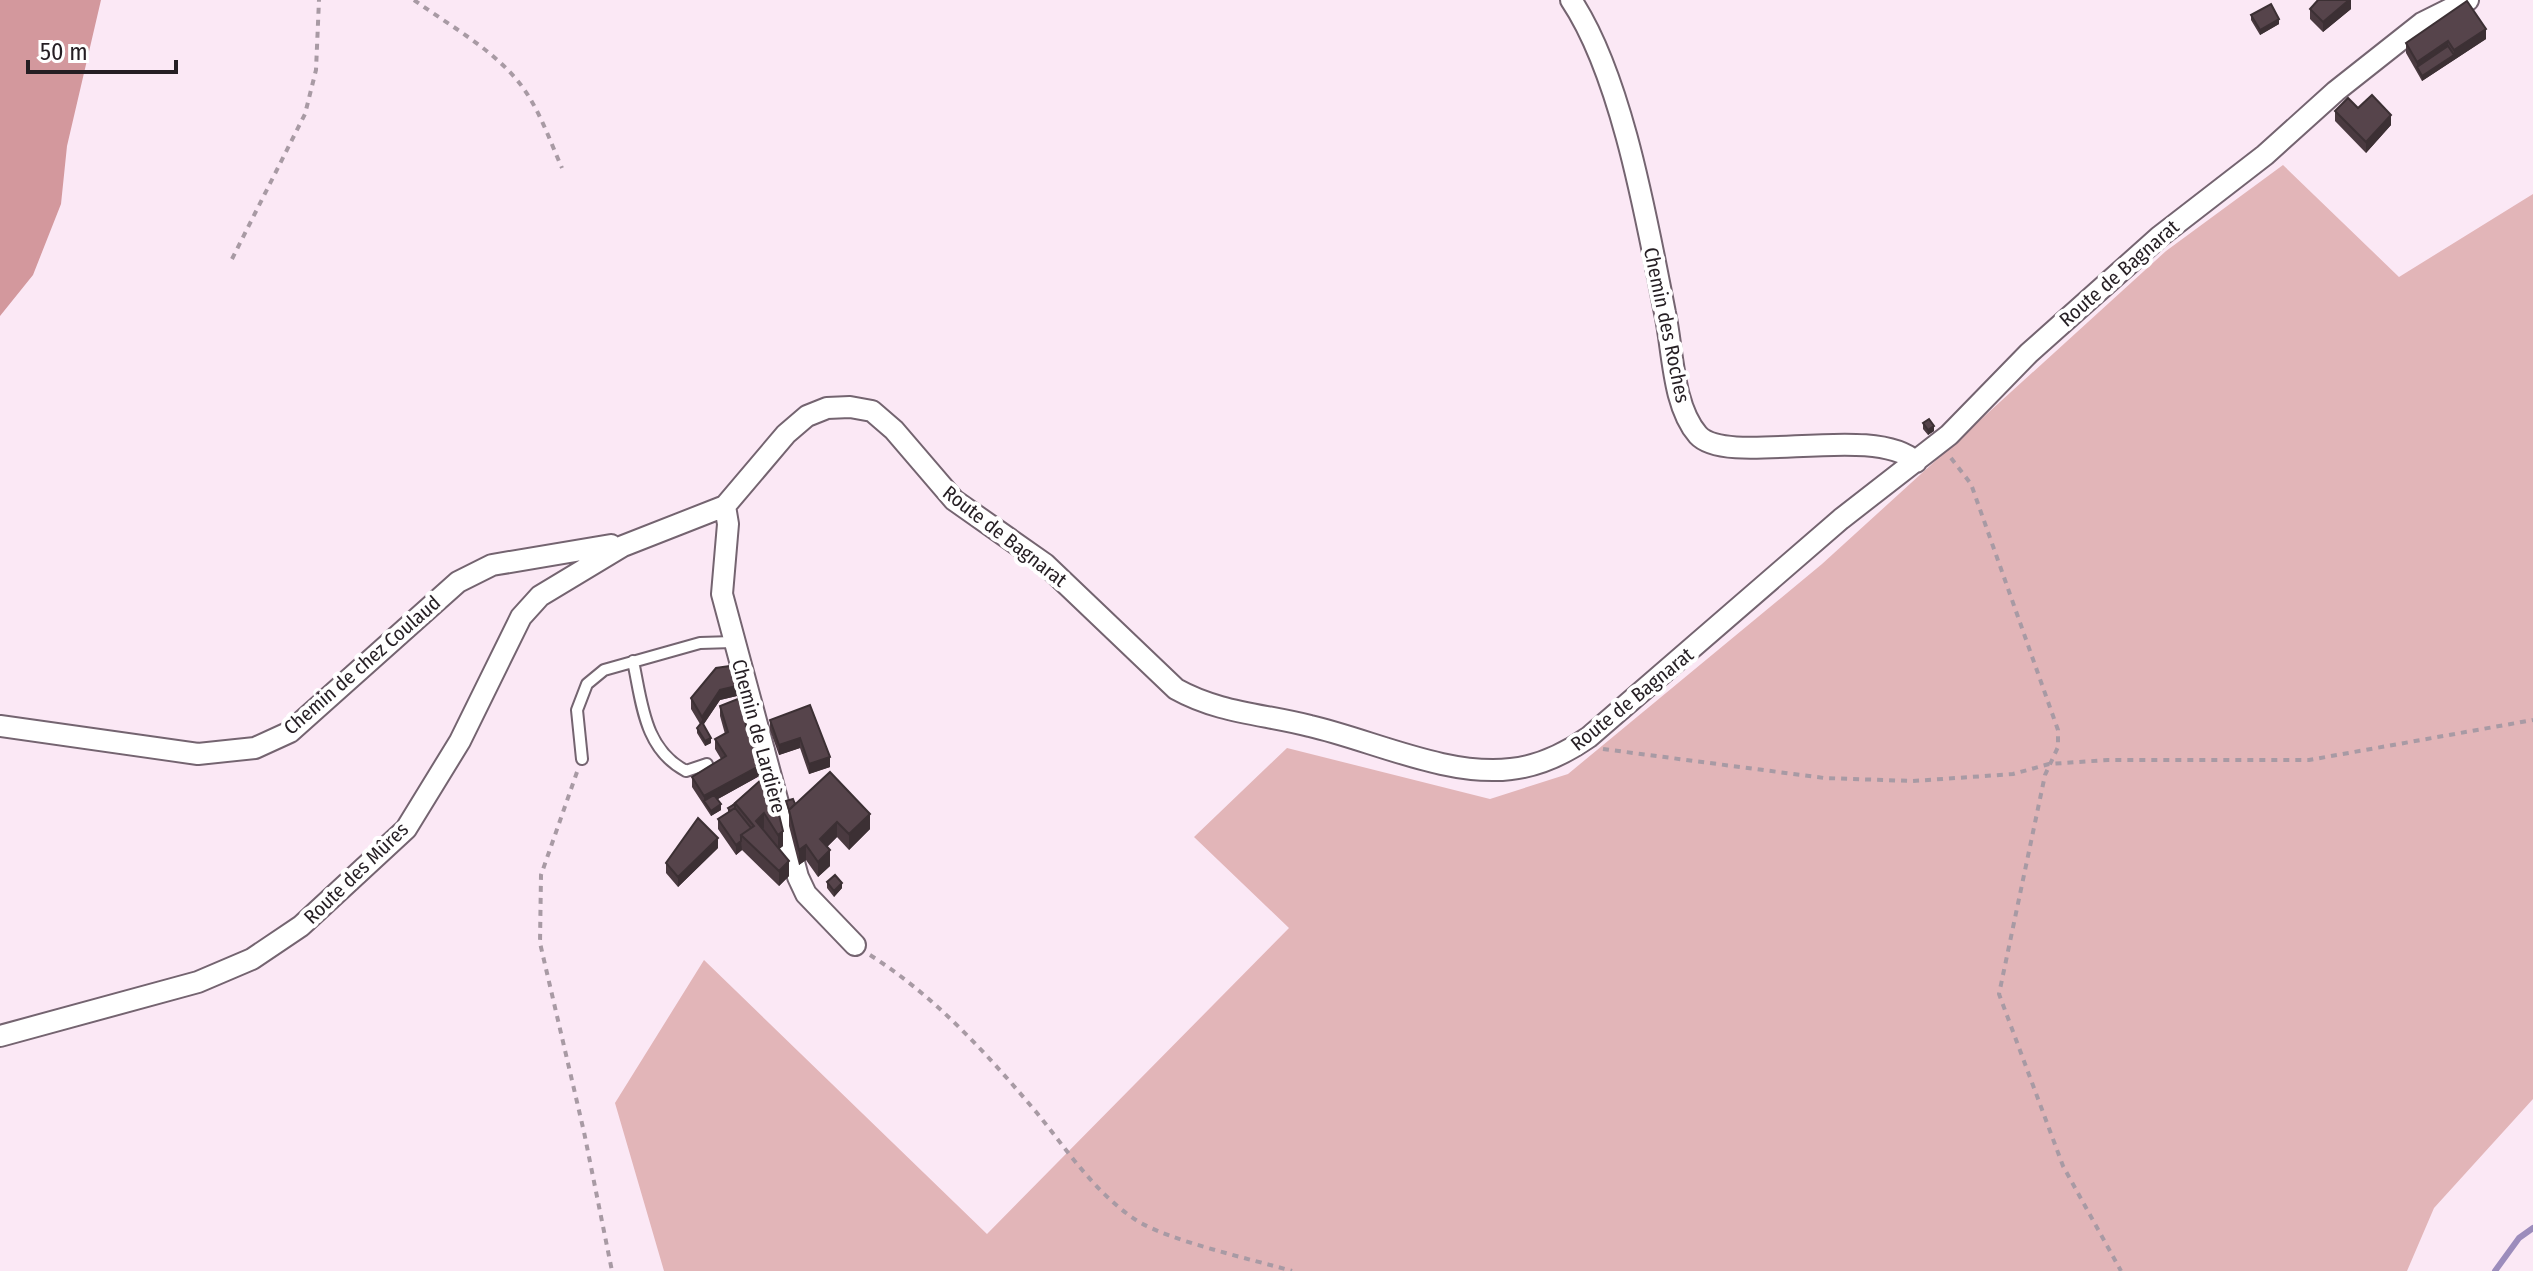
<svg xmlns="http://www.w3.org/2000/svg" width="2533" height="1271" font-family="'Fira Sans Condensed',sans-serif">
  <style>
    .green { fill: #e2b5b8 }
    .forest { fill: #d3989d }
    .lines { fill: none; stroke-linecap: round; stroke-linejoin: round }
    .stream { stroke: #9c8cbc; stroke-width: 6 }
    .lane-casing { stroke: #746470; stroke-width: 14 }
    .street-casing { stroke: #746470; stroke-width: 24 }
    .path { stroke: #a89aa4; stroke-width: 4; stroke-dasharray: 6 6; stroke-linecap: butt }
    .lane { stroke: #fff; stroke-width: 10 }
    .street { stroke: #fff; stroke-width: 20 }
    .wall { fill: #4a3a40 }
    .shaded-wall { fill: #3c3034 }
    .building { fill: #56444b; stroke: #3c3034; stroke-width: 2 }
    .labels { text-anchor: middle; stroke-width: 8; stroke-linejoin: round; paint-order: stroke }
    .street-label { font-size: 20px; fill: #251e23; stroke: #fff }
  </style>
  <rect width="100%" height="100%" fill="#fbe8f5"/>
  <path class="green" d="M2283,165l116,112 134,-83v905l-99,109 -27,63h-1743l-49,-168 89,-143 283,274 302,-306 -95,-91 93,-89 203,51 78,-25 254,-210 344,-313z"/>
  <path class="forest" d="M0,0h101l-34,146 -6,58 -28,71 -33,41z"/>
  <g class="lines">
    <path class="stream" d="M2495,1271l24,-33 14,-10"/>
    <defs>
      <path id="lane" d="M633,661c9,42 11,88 53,110l21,-7
        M582,759l-5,-49 10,-26 17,-14 96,-27 33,-1"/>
      <path id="street" d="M1571,0c51,76 76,222 94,313 8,36 7,92 33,122 30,33 176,-13 218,27
        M725,506l3,18 -6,70 76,283 8,17 49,51
        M0,726l198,28 57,-6 35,-16 168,-150 34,-17 119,-20
        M0,1036l198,-54 54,-23 49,-33 105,-97 54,-88 61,-124 19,-21 83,-50 102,-40 61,-72 21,-18 20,-8 23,-1 22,4 22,19 60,70 91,64 131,125c43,24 87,25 134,37 61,14 138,51 201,43 29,-3 55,-16 78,-32l252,-218 108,-84 80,-82 130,-116 106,-82 71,-64 86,-68 46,-23"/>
    </defs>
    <use href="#lane" class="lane-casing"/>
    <use href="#street" class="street-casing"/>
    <path class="path" d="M414,0c35,25 75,47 103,80 21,25 32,59 45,88
      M232,259l73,-145 11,-44 3,-70
      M1951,458l20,26 87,246v17l-13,28 -46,219 64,172 58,105
      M1603,749l221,29 89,3 100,-7 36,-10 59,-4h201l224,-40
      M577,772l-36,103 -1,68 44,189 28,139
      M870,955c66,42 117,99 167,158 30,37 58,80 99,107 33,21 115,39 156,51"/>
    <use href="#lane" class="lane"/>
    <use href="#street" class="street"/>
  </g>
  <path class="wall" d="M2351,0v9l-28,23 -13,-13v-10z
    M2251,15l28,9 -19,11 -9,-15z
    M2486,39l-64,42 -16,-28v-10z
    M2358,108l33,17 -25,28 -31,-32v-10z
    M1923,423l11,8 -6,4 -5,-6z
    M741,695l-21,5 -17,25 8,18 -6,3 -8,-13v-5l3,-4 -9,-15v-11z
    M810,705l20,62 -21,7 -9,-26 -21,7 -9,-25v-10z
    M720,706l26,21 17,47 -45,25 3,11 -10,6 -19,-29v-10l29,-18 -6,-10v-10l10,-5 -5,-18z
    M763,778l20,68 -4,3 10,27 -10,10 -37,-36 -6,5 -18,-26v-10l10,-7v-4z
    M786,801l84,28 -21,21 -12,-13 -10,10 3,19 -12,11 -12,-17 -7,5 -10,-39v-11z
    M718,848l-40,39 -12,-14v-10z
    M827,882l15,6 -8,9 -7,-9z"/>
  <path class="shaded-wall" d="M2349,0h2v9l-28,23v-10z
    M2279,19v5l-19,11v-5z
    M2486,29v10l-32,21v-10z
    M2448,41v10l-31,16v5v-10z
    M2454,55v5l-32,21v-5z
    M2391,115v10l-25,28v-11z
    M1934,426v5l-6,4v-5z
    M741,685v10l-21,5 -18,27v-10l18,-27z
    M711,738v5l-6,3v-5z
    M800,738v10l-21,7v-10z
    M830,757v10l-21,7v-10z
    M763,764v10l-56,31 -3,-4v-5z
    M721,804v6l-10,6v-5z
    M764,813v15l-8,8v-15z
    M870,814v15l-21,21v-16z
    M837,822v15l-17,17v-15z
    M783,831v15l-5,4v-15z
    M718,838v10l-40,39v-10z
    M741,841l1,9 -6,5v-10z
    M806,845v15l-7,5v-15z
    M830,850v16l-12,11v-15z
    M789,861v15l-10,10v-15z
    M842,883v5l-8,9v-6z"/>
  <path class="building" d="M2318,0h31l-26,22 -13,-13z
    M2467,1l19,28 -32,21 -6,-9 -31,21 -11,-19z
    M2271,4l8,15 -19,11 -9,-15z
    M2448,46l6,9 -32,21 -5,-9z
    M2372,95l19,20 -25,27 -31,-31 13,-13 10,10z
    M1929,419l5,7 -6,4 -5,-7z
    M736,665l5,20 -21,5 -18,27 -11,-19 25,-30z
    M743,697l3,30 17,37 -59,32 -12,-19 34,-21 -11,-17 13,-7 -8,-26z
    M810,705l20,52 -21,7 -9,-26 -21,7 -9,-25z
    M702,722l9,16 -6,3 -8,-13z
    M830,772l40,42 -21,20 -12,-12 -17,17 10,11 -12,12 -12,-17 -7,5 -10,-40z
    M763,778l13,24 7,29 -5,4 -14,-22 -8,8 33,40 -10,10 -38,-36 13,-9 -19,-23z
    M714,795l7,9 -10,7 -7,-10z
    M793,799l2,5 -6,6 -3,-9z
    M735,804v4l-5,3 -2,-3z
    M735,808l16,20 -10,7v6l-5,4 -18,-26z
    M698,818l20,20 -40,39 -12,-14z
    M835,875l7,8 -8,8 -7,-9z"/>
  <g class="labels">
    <g class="street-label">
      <text transform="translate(2119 273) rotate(-41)" y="7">Route de Bagnarat</text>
      <text transform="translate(1667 325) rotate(78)" y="7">Chemin des Roches</text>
      <text transform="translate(1005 536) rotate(38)" y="7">Route de Bagnarat</text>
      <text transform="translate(362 665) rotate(-41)" y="7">Chemin de chez Coulaud</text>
      <text transform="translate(1632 699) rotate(-39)" y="7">Route de Bagnarat</text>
      <text transform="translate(759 736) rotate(75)" y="7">Chemin de Lardière</text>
      <text transform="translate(356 873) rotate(-44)" y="7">Route des Mûres</text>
    </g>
  </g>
  <path d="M28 60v12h148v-12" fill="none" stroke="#251e23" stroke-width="4"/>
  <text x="40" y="60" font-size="24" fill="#251e23" stroke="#ffffff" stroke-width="6" paint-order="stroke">50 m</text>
</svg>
